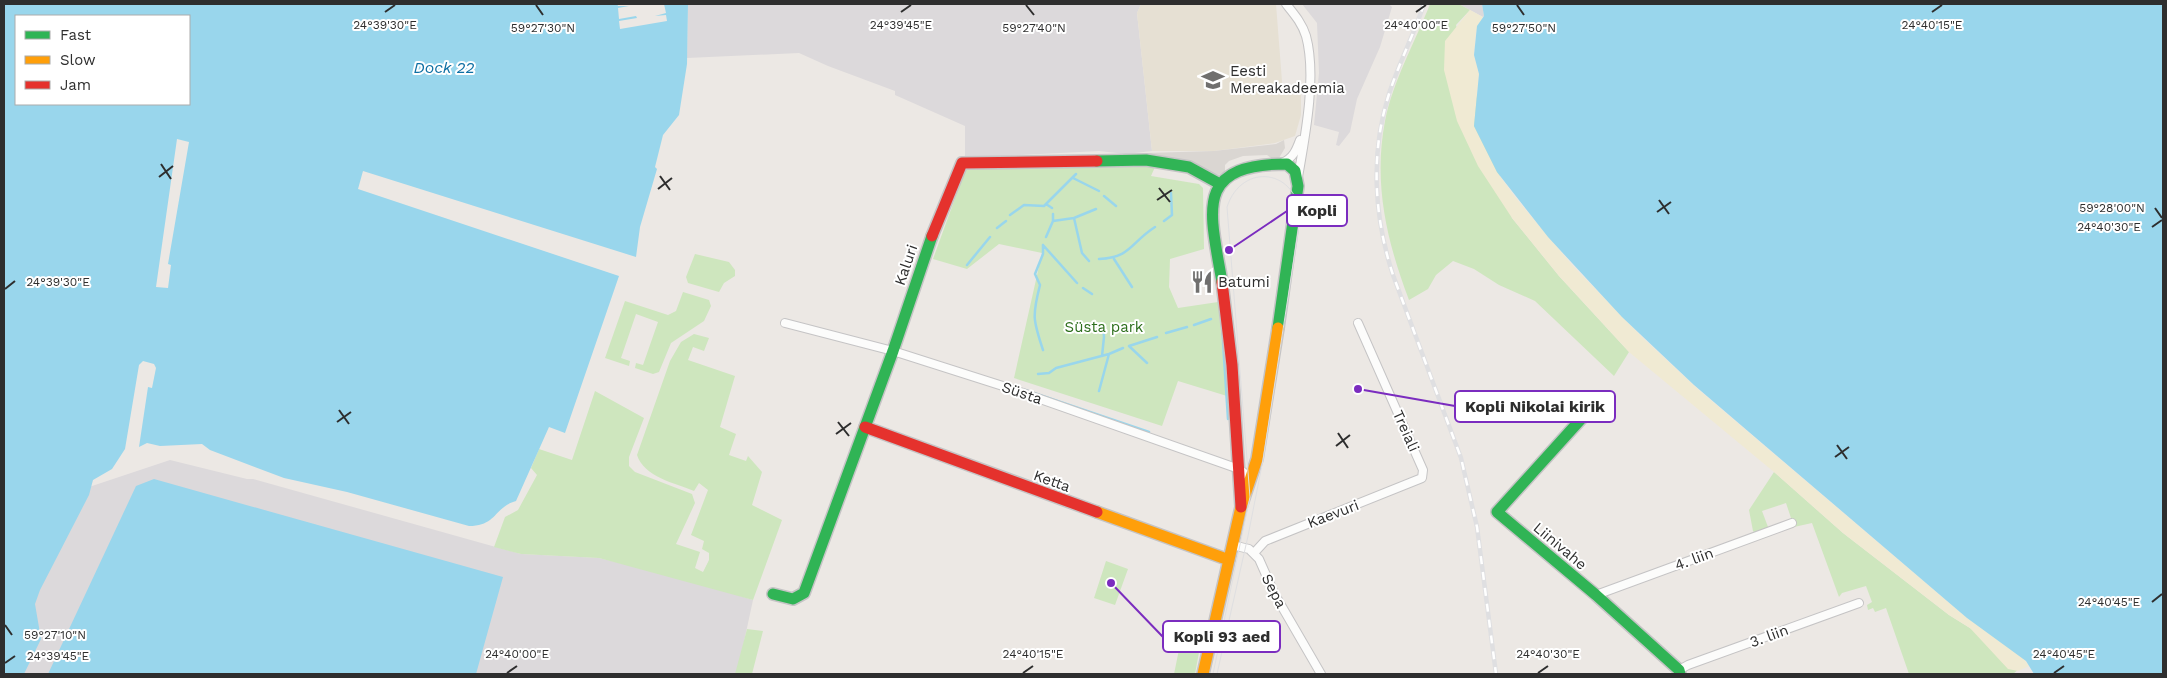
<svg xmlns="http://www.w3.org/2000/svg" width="2167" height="678" font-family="'Work Sans',sans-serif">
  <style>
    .industrial { fill: #dcd9db }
    .education { fill: #e6e0d3 }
    .green { fill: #cee6be }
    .sand { fill: #f0ead3 }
    .plaza { fill: #dad6d2 }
    .water { fill: #99d6ec; fill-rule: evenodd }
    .pier { fill: #ece8e4 }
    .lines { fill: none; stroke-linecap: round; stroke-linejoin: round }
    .stream { stroke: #99d6ec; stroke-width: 2.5 }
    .street-casing { stroke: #c5c4c5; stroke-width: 10 }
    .fast-casing { stroke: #c5c4c5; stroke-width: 14 }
    .slow-casing { stroke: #c5c4c5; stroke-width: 14 }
    .jam-casing { stroke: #c5c4c5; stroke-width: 14 }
    .street { stroke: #fcfcfb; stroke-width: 8 }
    .fast { stroke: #30b455; stroke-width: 11 }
    .slow { stroke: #ff9f0a; stroke-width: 11 }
    .jam { stroke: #e5322d; stroke-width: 11 }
    .tram { stroke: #dfdfe1; stroke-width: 1 }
    .rail-casing { stroke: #dfdfe1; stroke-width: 4.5 }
    .rail { stroke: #fff; stroke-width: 2.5; stroke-dasharray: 8; stroke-linecap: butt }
    .ticks { fill: none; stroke: #2e2e2e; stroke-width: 2 }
    .labels { text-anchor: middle; stroke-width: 4; stroke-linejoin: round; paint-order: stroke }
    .poi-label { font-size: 15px; fill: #2e2e2e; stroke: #fff; text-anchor: start }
    .street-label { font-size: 15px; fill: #2e2e2e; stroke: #fff }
    .park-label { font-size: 15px; fill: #2c6e1b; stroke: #fff }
    .water-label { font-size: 16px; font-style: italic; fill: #0d6fa3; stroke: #fff }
    .ticks-label { font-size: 12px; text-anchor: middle; fill: #2e2e2e; stroke: #fff; stroke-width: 4; stroke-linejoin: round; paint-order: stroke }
    .leader { fill: none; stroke: #7b2cbf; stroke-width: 2 }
    .callout-dot { fill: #7b2cbf; stroke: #fff; stroke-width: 2 }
    .callout { fill: #fff; stroke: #7b2cbf; stroke-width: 2 }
    .callout-label { font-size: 16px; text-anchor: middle; font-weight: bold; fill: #2e2e2e }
  </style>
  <rect width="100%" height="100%" fill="#ece8e4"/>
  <path class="industrial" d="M688,4h453l-4,9 15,138 -26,3 -27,-3 -134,7v-32l-70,-31v-4l-67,-25 -29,-13 -112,5z
    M1302,4h87l3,3 -12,40 -23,52 -7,33 -11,14 -3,-1 3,-13 -25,-7 5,-52 -2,-50z
    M1459,4h23l2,12 -1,1z
    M170,460l77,19h6l268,75 78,4 87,21 67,21 -16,74h-733l64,-180z"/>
  <path class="education" d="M1141,4h135l7,90 18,-1v22l-6,21 -20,7 -61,8h-62l-15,-138z"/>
  <path class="green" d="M1430,4h29l11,6 -14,15 56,193 47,58 70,76 -15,24 -79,-75 -36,-16 -25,-16 -21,-8 -17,14 -8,14 -19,11c-22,-58 -36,-116 -24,-179 8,-40 30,-79 45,-117z
    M1155,167l-4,9 48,8 4,4 1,61 -34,10 -1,28 9,21 40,-6 9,94 -49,-15 -16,45 -148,-48 28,-125 -43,-9 -32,25 -34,-10 33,-91z
    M695,254l34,8 6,8v6l-11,7 -5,9 -31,-9 -2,-6z
    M683,292l26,8 2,6 -7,15 -33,22 -12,29 -6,2 -18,-6 1,-5 7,2 15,-43 -22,-8 -15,44 9,3 -1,5 -24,-8 20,-57 43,14 8,-4z
    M694,334l15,4 -5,13 -11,-4 -5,13 47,16 -15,51 16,7 -7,21 17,6 2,-5 14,16 -10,33 30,15 -29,80 -154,-42 -78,-4 -27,-7 11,-30 13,-7 19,-35 -6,-7 8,-19 33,11 23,-69 49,27 -15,39v9l6,6 57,22 3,9 -19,41 24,8 -5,16 8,4 6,-12v-7l-7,-4 2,-8 -13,-6 17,-45 -9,-7 -5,8c-19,-8 -50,-14 -57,-36l33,-94 11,-19z
    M1774,472l69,61 106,82 77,48 -13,11h-104l-23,-66 -11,4 -2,-4 -5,2 -1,-5 5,-3 -6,-16 -24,7 -3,4 -27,-74 -18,4 -8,-24 -24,8 6,16 -13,6 -2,-2 -4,-21z
    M1106,561l22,8 -13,36 -21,-7z
    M747,629l16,2 -11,43h-17z
    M1183,630l19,6 -7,38h-21z"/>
  <path class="sand" d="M1470,10l13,7 -7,15 -2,23 5,19 -5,52 23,46 18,25 58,69 71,73 56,52 267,227c18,12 52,31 62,48l-11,5 -10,-2 -38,-41 -21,-13 -106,-82 -69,-61 -145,-120 -70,-76 -47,-58 -34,-52 -21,-45 -13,-51 1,-29z"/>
  <path class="plaza" d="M1284,140l1,8 -6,10 -4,3 -8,-6 -24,1 -14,5 -4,4v7l-6,3 -72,-22 67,-2 62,-7z"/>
  <path class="water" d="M4,4h684l-1,60 -8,51 -16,20 -8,32 2,2 -17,58 -4,30 -273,-86 -5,18 261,87 -54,157 -16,-6 -33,74c-22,6 -19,25 -47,25l-122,-34 -63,-14 -74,-28 -8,-6 -42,2 -13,-3 -8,4 9,-60 4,1 4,-20 -2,-4 -11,-3 -4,4 -14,84 -13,20 -19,11 -4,15 -49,95 -5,14 6,35 -17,35h-20zM16,16h173v88h-173zM177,139l12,3 -21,122 3,1 -3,23 -12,-1z
    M1482,4h681v670h-129l-8,-13 -59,-43 -273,-233 -72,-68 -74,-80 -51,-65 -23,-46 5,-52 -5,-19 3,-29 7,-10z
    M154,479l349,98 -27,97h-428l88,-188z"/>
  <path class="pier" d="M617,4h47l2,9 -11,3 11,-1 1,6 -47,8 -1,-8 18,-3 -1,-2 -17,3 -1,-11 11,-2h-11z"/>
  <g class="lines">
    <path class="stream" d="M1073,178l26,13
      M1104,196l12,10
      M1046,204l6,4
      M1010,215l14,-10 20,1 32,-32
      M1074,218l8,35 7,8
      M1053,221l21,-3 22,-9
      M1164,221l8,-6 -1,-22
      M997,228l9,-7
      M1046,237l7,-16v-7
      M1043,245v9l-8,20 5,11c-8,31 -7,35 3,65
      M1043,245l34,38
      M1099,259c33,-2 31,-16 56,-32
      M1114,259l18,28
      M967,265l23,-28
      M1083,288l9,6
      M1221,311l7,108
      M1194,325l17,-6
      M1166,333l21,-6
      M1102,356l2,-19 -1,-10
      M1147,363l-18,-17 28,-9
      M1038,374l11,-1 7,-5 53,-14 14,-6
      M1025,390l124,42
      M1099,391l10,-37"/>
    <defs>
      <path id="street" d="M1286,4c8,10 16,19 20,32 11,40 -1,101 -8,141
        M1282,163c11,-5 14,-12 18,-23
        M785,323l108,28 116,37 230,81 8,6h5
        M1232,545l17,4 10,10 15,34 47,81
        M1254,553l11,-12 157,-63 1,-8 -65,-147
        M1596,595l196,-72
        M1679,670l9,-5 171,-62"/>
      <path id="fast" d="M1097,161l49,-1 43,7 31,17
        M1222,282c-12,-71 -29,-118 65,-118l8,7 3,15 -20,142
        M1591,408l-94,104 99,83 83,75 1,4
        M773,594l20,5 11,-6 89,-242 39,-115"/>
      <path id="slow" d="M1097,512l132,48
        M1203,674l38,-167 16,-48 21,-131"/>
      <path id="jam" d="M932,236l30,-73 135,-2
        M1222,282l10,83 9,142
        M865,427l232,85"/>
    </defs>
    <use href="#street" class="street-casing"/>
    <use href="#fast" class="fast-casing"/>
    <use href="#slow" class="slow-casing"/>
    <use href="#jam" class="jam-casing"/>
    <use href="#street" class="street"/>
    <use href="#fast" class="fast"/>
    <use href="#slow" class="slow"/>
    <use href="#jam" class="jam"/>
    <path class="tram" d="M1213,674l37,-177 -23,-290c15,-46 72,-38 73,12l-37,241 -15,76 -31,138"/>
    <defs>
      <path id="rail" d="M1424,4c-10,30 -25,59 -35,90 -19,59 -15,123 4,181l68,183 16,69 19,147"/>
    </defs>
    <use href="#rail" class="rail-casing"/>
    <use href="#rail" class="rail"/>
  </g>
  <path class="ticks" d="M536,5l7,10M1026,5l8,10M1517,5l7,10M385,12l10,-7M901,12l10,-7M1416,12l10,-7M1932,12l10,-7M161,164l10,15M660,176l10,14M159,177l14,-11M1159,188l11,14M658,189l14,-11M1157,200l15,-10M1659,200l10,14M2155,208l7,10M1657,212l14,-10M2152,227l10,-7M5,289l10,-8M339,410l10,14M337,422l14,-10M838,422l11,14M1338,433l10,15M836,434l15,-11M1837,445l10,14M1336,446l14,-11M1835,457l14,-10M2152,602l10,-8M5,625l7,10M5,663l10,-7M507,673l10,-7M1023,673l10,-7M1538,673l10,-7M2054,673l10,-7"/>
  <defs>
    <symbol id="university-bare" viewBox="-9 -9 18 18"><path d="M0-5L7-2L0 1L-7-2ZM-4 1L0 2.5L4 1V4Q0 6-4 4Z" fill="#706f6e" stroke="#fff" stroke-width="2.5" paint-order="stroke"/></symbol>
    <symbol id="restaurant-bare" viewBox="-9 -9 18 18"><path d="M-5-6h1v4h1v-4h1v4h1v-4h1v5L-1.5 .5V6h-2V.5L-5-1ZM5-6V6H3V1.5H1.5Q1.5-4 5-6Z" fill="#706f6e" stroke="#fff" stroke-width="2.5" paint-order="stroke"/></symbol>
  </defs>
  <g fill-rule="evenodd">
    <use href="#university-bare" x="1197" y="64" width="32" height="32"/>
    <use href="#restaurant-bare" x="1186" y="266" width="32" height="32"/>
  </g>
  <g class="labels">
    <g class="poi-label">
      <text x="1230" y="76">Eesti<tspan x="1230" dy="17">Mereakadeemia</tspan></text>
      <text x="1218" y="287">Batumi</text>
    </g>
    <g class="street-label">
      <text transform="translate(906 265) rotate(-71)" y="5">Kaluri</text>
      <text transform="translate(1022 393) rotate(19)" y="5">Süsta</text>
      <text transform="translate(1406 431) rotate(66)" y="5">Treiali</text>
      <text transform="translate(1052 481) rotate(20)" y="5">Ketta</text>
      <text transform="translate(1333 514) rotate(-21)" y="5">Kaevuri</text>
      <text transform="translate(1560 546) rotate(40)" y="5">Liinivahe</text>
      <text transform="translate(1694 559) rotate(-20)" y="5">4. liin</text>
      <text transform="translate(1274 591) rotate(63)" y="5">Sepa</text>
      <text transform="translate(1769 636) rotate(-20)" y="5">3. liin</text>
    </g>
    <g class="park-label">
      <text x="1104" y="332">Süsta park</text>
    </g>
    <g class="water-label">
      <text x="444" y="73">Dock 22</text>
    </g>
  </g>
  <g class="ticks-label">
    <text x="385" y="29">24°39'30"E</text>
    <text x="1416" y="29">24°40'00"E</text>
    <text x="901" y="29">24°39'45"E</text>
    <text x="1932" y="29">24°40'15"E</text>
    <text x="1524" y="32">59°27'50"N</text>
    <text x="543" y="32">59°27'30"N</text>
    <text x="1034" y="32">59°27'40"N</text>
    <text x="2112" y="212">59°28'00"N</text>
    <text x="2109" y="231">24°40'30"E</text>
    <text x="58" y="286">24°39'30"E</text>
    <text x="2109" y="606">24°40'45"E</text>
    <text x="55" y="639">59°27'10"N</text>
    <text x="517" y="658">24°40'00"E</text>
    <text x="1033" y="658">24°40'15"E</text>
    <text x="1548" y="658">24°40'30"E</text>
    <text x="2064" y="658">24°40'45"E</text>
    <text x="58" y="660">24°39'45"E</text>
  </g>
  <path class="leader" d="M1229 250L1287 211M1358 389L1455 406M1111 583L1163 637"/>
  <g class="callout-dot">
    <circle cx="1229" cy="250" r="5"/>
    <circle cx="1358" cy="389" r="5"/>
    <circle cx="1111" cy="583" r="5"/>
  </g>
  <g class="callout">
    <rect x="1287" y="195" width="60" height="31" rx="5"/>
    <rect x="1455" y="391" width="160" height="31" rx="5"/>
    <rect x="1163" y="621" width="117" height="31" rx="5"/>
  </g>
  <g class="callout-label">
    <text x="1317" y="216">Kopli</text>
    <text x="1535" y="412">Kopli Nikolai kirik</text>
    <text x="1222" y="642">Kopli 93 aed</text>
  </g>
  <rect width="2167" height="678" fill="none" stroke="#2e2e2e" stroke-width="10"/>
  <rect x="15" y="15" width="175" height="90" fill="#ffffff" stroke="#ababab"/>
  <rect x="25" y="31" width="25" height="8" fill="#30b455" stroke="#ababab"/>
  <text x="60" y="40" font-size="15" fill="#2e2e2e">Fast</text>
  <rect x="25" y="56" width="25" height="8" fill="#ff9f0a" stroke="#ababab"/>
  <text x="60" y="65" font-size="15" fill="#2e2e2e">Slow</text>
  <rect x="25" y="81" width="25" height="8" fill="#e5322d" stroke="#ababab"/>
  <text x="60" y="90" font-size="15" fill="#2e2e2e">Jam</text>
</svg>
